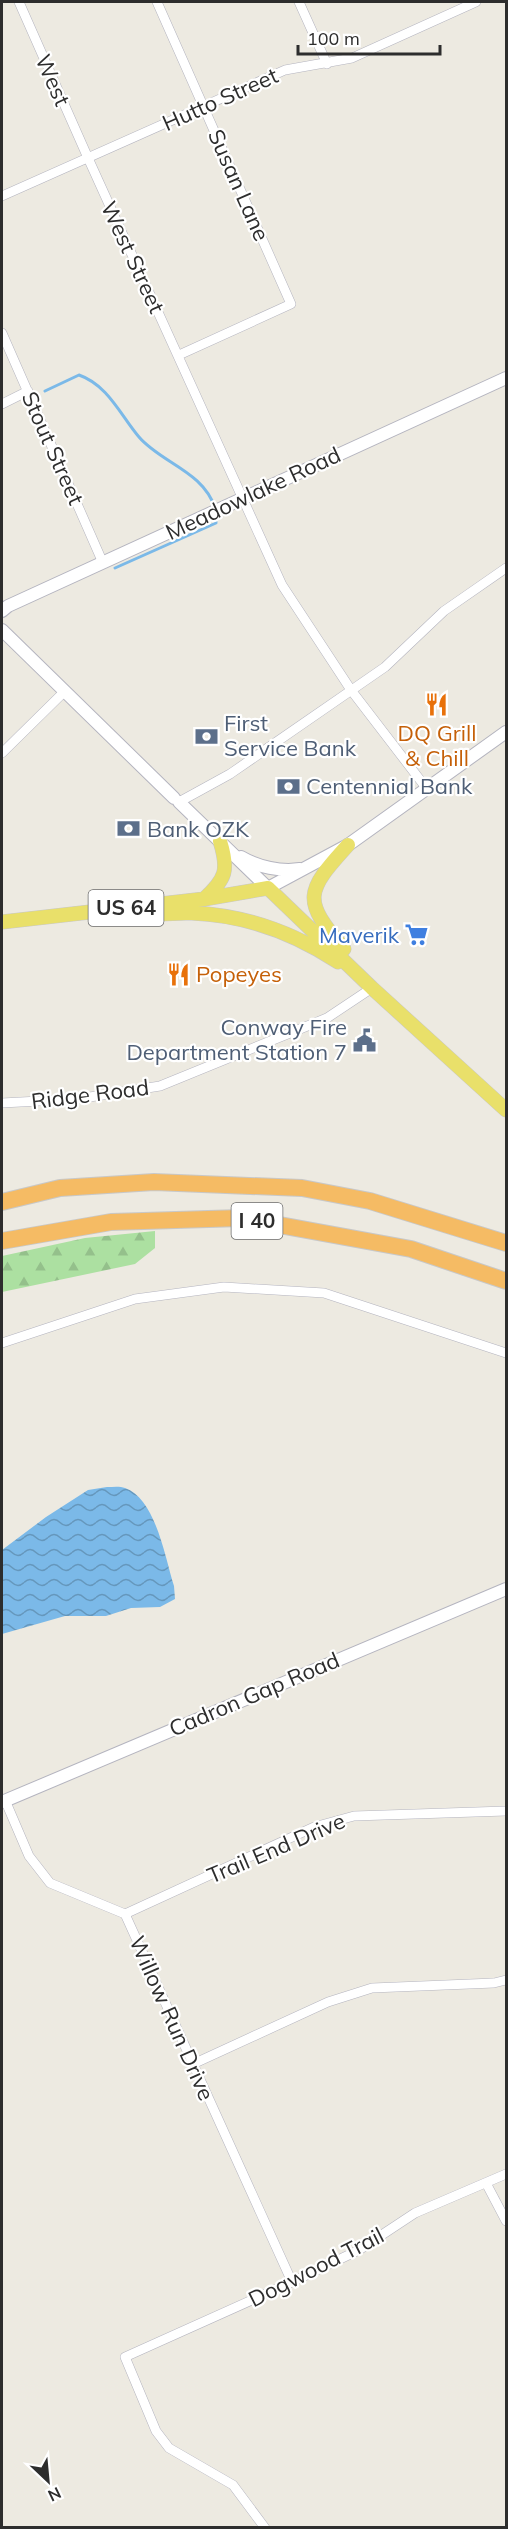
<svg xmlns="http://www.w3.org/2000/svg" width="508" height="2529" font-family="Mulish,sans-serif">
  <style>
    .forest { fill: url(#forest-firs) }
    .water { fill: url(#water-waves) }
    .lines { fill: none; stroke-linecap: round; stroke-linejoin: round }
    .stream { stroke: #7bb9e8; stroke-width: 3 }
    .street-casing { stroke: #b4b4bf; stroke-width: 10 }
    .secondary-casing { stroke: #b4b4bf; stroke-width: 14 }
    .primary-casing { stroke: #c8c8c8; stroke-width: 15 }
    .highway-casing { stroke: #c8c8c8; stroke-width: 18 }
    .street { stroke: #fff; stroke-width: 9 }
    .secondary { stroke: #fff; stroke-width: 12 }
    .primary { stroke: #e9e06a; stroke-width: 14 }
    .highway { stroke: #f5bb64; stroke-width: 16 }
    .labels { text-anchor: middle; stroke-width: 4.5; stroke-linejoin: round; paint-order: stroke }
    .shield { fill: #fff; stroke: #6c6c6c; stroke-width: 1.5 }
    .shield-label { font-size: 21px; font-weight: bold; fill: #2d2d2d }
    .street-label { font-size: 22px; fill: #2d2d2d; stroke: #fff }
    .service-label { font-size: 22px; fill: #4e5e75; stroke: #fff; text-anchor: start }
    .food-label { font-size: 22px; fill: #c56008; stroke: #fff }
    .shop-label { font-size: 22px; fill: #366cbe; stroke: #fff; text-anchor: end }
  </style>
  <defs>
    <pattern id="forest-firs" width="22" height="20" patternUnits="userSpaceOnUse" patternTransform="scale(1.5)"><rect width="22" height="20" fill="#ace0a1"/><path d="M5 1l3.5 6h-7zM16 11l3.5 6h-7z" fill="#94c08b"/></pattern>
    <pattern id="water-waves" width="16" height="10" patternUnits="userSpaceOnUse" patternTransform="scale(1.5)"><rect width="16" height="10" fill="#7bb9e8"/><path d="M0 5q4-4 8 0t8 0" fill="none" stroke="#6597bc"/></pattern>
  </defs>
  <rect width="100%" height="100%" fill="#edeae1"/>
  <path class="forest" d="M155,1231v17l-20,16 -133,28v-36l83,-18z"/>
  <path class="water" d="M107,1487c6,0 13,-1 18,1 31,11 40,70 49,98l1,13 -15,8 -29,1 -25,8h-41l-63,18v-84l44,-33 42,-27z"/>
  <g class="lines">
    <path class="stream" d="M45,391l34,-16c29,10 42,41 60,62 22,26 64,34 76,71
      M115,568l101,-45 -1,-8"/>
    <defs>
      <path id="street" d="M19,2l69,156 194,427 69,105 76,99
        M157,2l134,302 -112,51
        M299,2l28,62
        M2,196l283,-126 67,-12 124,-56
        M2,333l101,230
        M2,404l26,-13
        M2,753l63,-62
        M176,799l3,3 51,-28 155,-107 59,-56 62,-43
        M2,1103l75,-4 83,-13 167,-68 45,-30
        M2,1343l133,-44 89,-12 100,6 182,60
        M5,1800l24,56 21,27 75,31 167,368
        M125,1914l189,-87 40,-11 152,-5
        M193,2064l135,-62 44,-14 122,-5 12,-3
        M486,2183l20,38
        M265,2528l-32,-43 -64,-37 -13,-17 -31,-74 167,-75 67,-32 56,-37 91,-39"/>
      <path id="secondary" d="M2,611l6,-5 498,-228
        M2,630l172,168
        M179,802l89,86 80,-43 158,-113
        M241,857c17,10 40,15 59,12
        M2,1802l504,-213"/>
      <path id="primary" d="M204,899c22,-20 25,-29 16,-58
        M127,916c22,0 43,-4 65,-3 52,2 102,20 146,49
        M2,922l202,-23 64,-11 104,100 134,122
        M344,949c-42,-49 -39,-57 4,-104"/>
      <path id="highway" d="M2,1202l58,-14 94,-6 148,6 68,13 136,42
        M2,1241l109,-19 130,-4 170,31 95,32"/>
    </defs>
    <use href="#street" class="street-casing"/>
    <use href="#secondary" class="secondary-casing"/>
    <use href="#primary" class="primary-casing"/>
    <use href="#highway" class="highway-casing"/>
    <use href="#street" class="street"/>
    <use href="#secondary" class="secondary"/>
    <use href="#primary" class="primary"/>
    <use href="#highway" class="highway"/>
  </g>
  <defs>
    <symbol id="restaurant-bare" viewBox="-9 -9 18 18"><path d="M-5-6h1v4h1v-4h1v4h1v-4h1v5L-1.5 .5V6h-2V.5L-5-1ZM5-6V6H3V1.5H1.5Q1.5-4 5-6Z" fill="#e8710a" stroke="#fff" stroke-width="2.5" paint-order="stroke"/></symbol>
    <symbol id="bank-bare" viewBox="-9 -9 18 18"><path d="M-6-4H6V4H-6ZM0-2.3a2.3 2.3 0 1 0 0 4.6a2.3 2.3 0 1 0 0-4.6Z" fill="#5c6f8a" stroke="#fff" stroke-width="2.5" paint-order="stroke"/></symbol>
    <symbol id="supermarket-bare" viewBox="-9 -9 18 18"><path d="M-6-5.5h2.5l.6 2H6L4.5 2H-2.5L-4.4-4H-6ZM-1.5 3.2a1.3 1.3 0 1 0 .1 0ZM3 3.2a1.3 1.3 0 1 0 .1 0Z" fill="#3f7fe0" stroke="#fff" stroke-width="2.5" paint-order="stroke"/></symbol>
    <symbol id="civic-bare" viewBox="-9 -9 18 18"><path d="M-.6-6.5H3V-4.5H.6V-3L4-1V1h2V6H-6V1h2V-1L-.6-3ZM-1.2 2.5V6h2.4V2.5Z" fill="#5c6f8a" stroke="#fff" stroke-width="2.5" paint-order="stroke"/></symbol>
  </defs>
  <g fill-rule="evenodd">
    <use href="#restaurant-bare" x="420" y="688" width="33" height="33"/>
    <use href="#bank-bare" x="190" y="720" width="33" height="33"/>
    <use href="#bank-bare" x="272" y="770" width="33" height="33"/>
    <use href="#bank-bare" x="112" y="812" width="33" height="33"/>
    <use href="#supermarket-bare" x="400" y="918" width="33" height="33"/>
    <use href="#restaurant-bare" x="162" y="958" width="33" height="33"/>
    <use href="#civic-bare" x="348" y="1024" width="33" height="33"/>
  </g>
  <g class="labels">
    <g class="shield">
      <rect x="88.5" y="890" width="75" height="36" rx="4.5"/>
      <rect x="231.5" y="1203" width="51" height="36" rx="4.5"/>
    </g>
    <g class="shield-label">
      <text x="126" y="915">US 64</text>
      <text x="257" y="1228">I 40</text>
    </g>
    <g class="street-label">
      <text transform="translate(53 80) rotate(66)" y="8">West</text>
      <text transform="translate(220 99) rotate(-24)" y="8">Hutto Street</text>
      <text transform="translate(239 185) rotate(66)" y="8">Susan Lane</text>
      <text transform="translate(133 257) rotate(65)" y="8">West Street</text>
      <text transform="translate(53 448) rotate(66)" y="8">Stout Street</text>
      <text transform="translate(253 493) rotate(-25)" y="8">Meadowlake Road</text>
      <text transform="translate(90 1094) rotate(-7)" y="8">Ridge Road</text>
      <text transform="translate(254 1694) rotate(-23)" y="8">Cadron Gap Road</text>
      <text transform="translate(276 1848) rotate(-23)" y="8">Trail End Drive</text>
      <text transform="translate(172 2018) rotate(66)" y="8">Willow Run Drive</text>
      <text transform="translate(316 2267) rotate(-27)" y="8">Dogwood Trail</text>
    </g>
    <g class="service-label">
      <text x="224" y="731">First<tspan x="224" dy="25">Service Bank</tspan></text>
      <text x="306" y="794">Centennial Bank</text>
      <text x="147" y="837">Bank OZK</text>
      <text x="347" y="1035" text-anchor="end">Conway Fire<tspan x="347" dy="25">Department Station 7</tspan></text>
    </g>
    <g class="food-label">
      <text x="437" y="741">DQ Grill<tspan x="437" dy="25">&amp; Chill</tspan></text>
      <text x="196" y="982" text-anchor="start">Popeyes</text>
    </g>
    <g class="shop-label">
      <text x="399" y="943">Maverik</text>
    </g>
  </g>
  <rect width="508" height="2529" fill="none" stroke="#2d2d2d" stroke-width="6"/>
  <g transform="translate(48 2481) rotate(154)" stroke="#ffffff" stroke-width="4.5" paint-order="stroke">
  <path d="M0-4.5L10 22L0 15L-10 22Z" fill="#2d2d2d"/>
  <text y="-9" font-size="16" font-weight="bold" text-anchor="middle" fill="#2d2d2d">N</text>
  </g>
  <path d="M298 45v9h142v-9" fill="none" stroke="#2d2d2d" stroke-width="3"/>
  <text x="307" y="45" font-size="18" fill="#2d2d2d" stroke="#ffffff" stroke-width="4.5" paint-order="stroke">100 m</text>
</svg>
